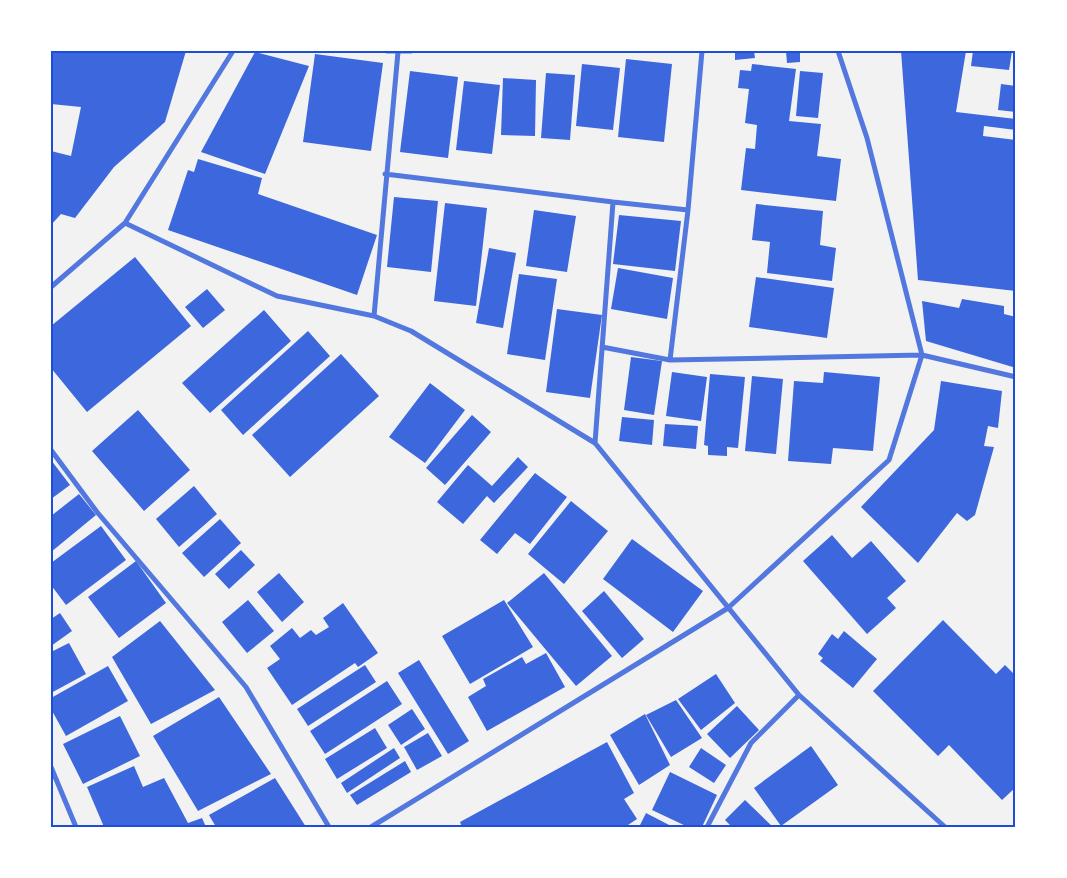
<svg xmlns="http://www.w3.org/2000/svg" width="1067" height="878" font-family="'DejaVu Sans',sans-serif">
  <style>
    .building { fill: #3d67dc }
    .lines { fill: none; stroke-linecap: round; stroke-linejoin: round }
    .minor { stroke: #5277de; stroke-width: 5 }
    .neatline { fill: none; stroke: #1d4ed8; stroke-width: 2 }
  </style>
  <rect width="100%" height="100%" fill="#f2f2f2"/>
  <path class="building" d="M51,51h135l-21,71 -51,45 -39,51 -14,-4 -10,11v-74l20,5 10,-49 -30,-3z
    M735,51h19l1,7 -20,2z
    M786,51h14v11l-13,1z
    M901,51h65l-10,61 60,7v11l-32,-4 -1,10 33,4v151l-98,-11z
    M973,51h39l-3,19 -38,-4z
    M255,52l54,14 -44,108 -64,-22z
    M315,54l68,9 -12,88 -68,-9z
    M626,59l46,5 -8,78 -46,-5z
    M582,64l38,4 -7,62 -37,-4z
    M752,64l44,5 -7,52 32,3 -4,32 24,3 -5,42 -95,-11 5,-42 9,1 2,-24 -12,-2 4,-34 -11,-1 2,-18 11,1z
    M410,71l48,6 -10,81 -48,-6z
    M800,71l23,2 -5,45 -22,-2z
    M546,73l29,2 -5,65 -29,-2z
    M503,78l33,2 -1,56 -34,-1z
    M464,81l36,4 -8,69 -36,-4z
    M1001,84l15,2v26l-18,-2z
    M198,159l64,19 -4,16 119,41 -20,60 -189,-65 20,-60 6,2z
    M394,197l44,4 -7,71 -44,-5z
    M445,203l42,5 -11,98 -42,-5z
    M756,204l67,7 -3,34 16,3 -4,33 -65,-8 3,-31 -18,-2z
    M534,210l42,6 -9,56 -41,-6z
    M619,215l62,6 -6,50 -62,-7z
    M489,248l27,5 -13,75 -27,-5z
    M135,257l56,69 -104,86 -36,-44v-42z
    M618,268l55,10 -6,41 -56,-10z
    M519,274l38,5 -12,81 -38,-6z
    M756,277l78,11 -7,50 -78,-11z
    M207,289l18,21 -22,18 -18,-21z
    M962,299l42,7v8l12,3v51l-90,-27 -4,-40 37,7z
    M557,309l45,6 -12,83 -44,-6z
    M264,310l27,31 -81,72 -28,-30z
    M308,331l22,25 -87,79 -22,-25z
    M341,354l38,42 -89,81 -38,-42z
    M631,357l31,4 -8,54 -30,-5z
    M672,372l35,5 -6,44 -35,-5z
    M824,372l56,5 -7,74 -40,-3 -2,16 -43,-3 6,-80 29,2z
    M710,374l35,3 -7,71 -11,-1v9l-19,-1v-9l-4,-1z
    M752,376l31,3 -7,75 -31,-3z
    M941,381l61,10 -4,37 -10,-2 -4,20 10,1 -19,68 -8,6 -10,-8 -39,50 -57,-56 73,-77z
    M430,383l35,27 -40,53 -36,-26z
    M138,410l52,60 -46,41 -52,-60z
    M472,415l19,17 -46,53 -19,-17z
    M622,417l32,3 -2,25 -33,-4z
    M665,424l33,2 -2,23 -33,-3z
    M518,457l10,10 -34,36 -7,-7 -24,28 -26,-22 31,-37 24,21z
    M51,460l19,25 -19,14z
    M535,473l32,24 -37,47 -15,-11 -18,21 -17,-14z
    M194,486l23,28 -38,33 -23,-28z
    M79,494l17,21 -45,37v-36z
    M571,501l37,30 -44,53 -36,-30z
    M220,519l21,24 -37,34 -22,-24z
    M101,526l25,34 -60,45 -15,-20v-22z
    M832,535l20,23 19,-17 35,40 -19,17 9,10 -29,26 -64,-73z
    M632,539l71,52 -30,41 -70,-53z
    M241,550l14,15 -26,24 -14,-15z
    M136,561l30,42 -47,35 -31,-41z
    M279,573l25,29 -22,20 -25,-30z
    M544,573l68,83 -36,30 -69,-83z
    M604,591l40,48 -22,19 -40,-47z
    M248,600l26,31 -27,22 -25,-31z
    M504,600l29,47 -63,37 -28,-48z
    M343,603l35,50 -20,14 -3,-4 -63,42 -25,-37 13,-9 -10,-13 22,-18 8,10 11,-8 5,5 13,-8 -6,-9z
    M60,613l12,18 -21,15v-27z
    M943,620l53,54 9,-9 11,11v111l-14,13 -53,-55 -11,11 -65,-65z
    M160,621l55,69 -64,34 -39,-67z
    M844,631l33,28 -24,29 -33,-27 3,-3 -5,-4 14,-20 6,5z
    M69,643l17,31 -35,19v-41z
    M546,653l19,34 -78,44 -19,-34 18,-11 -3,-7 39,-22 4,7z
    M419,660l50,81 -21,13 -50,-81z
    M365,665l11,17 -68,44 -11,-17z
    M108,666l20,35 -62,35 -15,-27v-11z
    M716,674l19,29 -34,27 -23,-31z
    M387,681l15,23 -77,50 -15,-23z
    M219,697l52,77 -73,37 -45,-75z
    M676,700l26,38 -31,19 -25,-42z
    M737,706l22,24 -29,28 -23,-24z
    M412,709l13,20 -24,16 -13,-20z
    M645,714l25,51 -31,20 -29,-50z
    M120,716l20,40 -57,28 -20,-40z
    M375,728l12,20 -50,31 -12,-20z
    M428,733l14,23 -25,14 -13,-23z
    M607,742l27,51 -10,6 13,20 -12,8h-163l-2,-5z
    M811,746l27,39 -57,41 -27,-38z
    M394,748l6,10 -53,35 -6,-10z
    M701,748l25,17 -12,18 -25,-16z
    M405,761l6,11 -54,33 -7,-10z
    M134,766l9,21 21,-9 24,45 14,-5 4,9h-102l-17,-40z
    M670,772l47,23 -15,32h-14l-36,-17z
    M275,778l31,49h-90l-7,-12z
    M745,800l28,27h-41l-7,-7z
    M646,813l27,14h-34z"/>
  <g class="lines">
    <path class="minor" d="M387,51h24
      M385,174l228,28
      M125,223l152,73 97,20 37,15 184,112 204,252 146,132
      M51,287l74,-64 108,-172
      M374,316l24,-264
      M602,347l68,13 252,-5 94,22
      M670,360l18,-150 14,-159
      M595,443l18,-241 75,8
      M51,450l46,62 149,175 83,140
      M51,767l25,60
      M371,827l357,-219 161,-148 33,-105 -55,-217 -29,-87
      M707,827l44,-84 48,-48"/>
  </g>
  <rect width="1067" height="878" fill="none" stroke="#ffffff" stroke-width="105"/>
  <rect x="52" y="52" width="962" height="774" class="neatline"/>
</svg>
